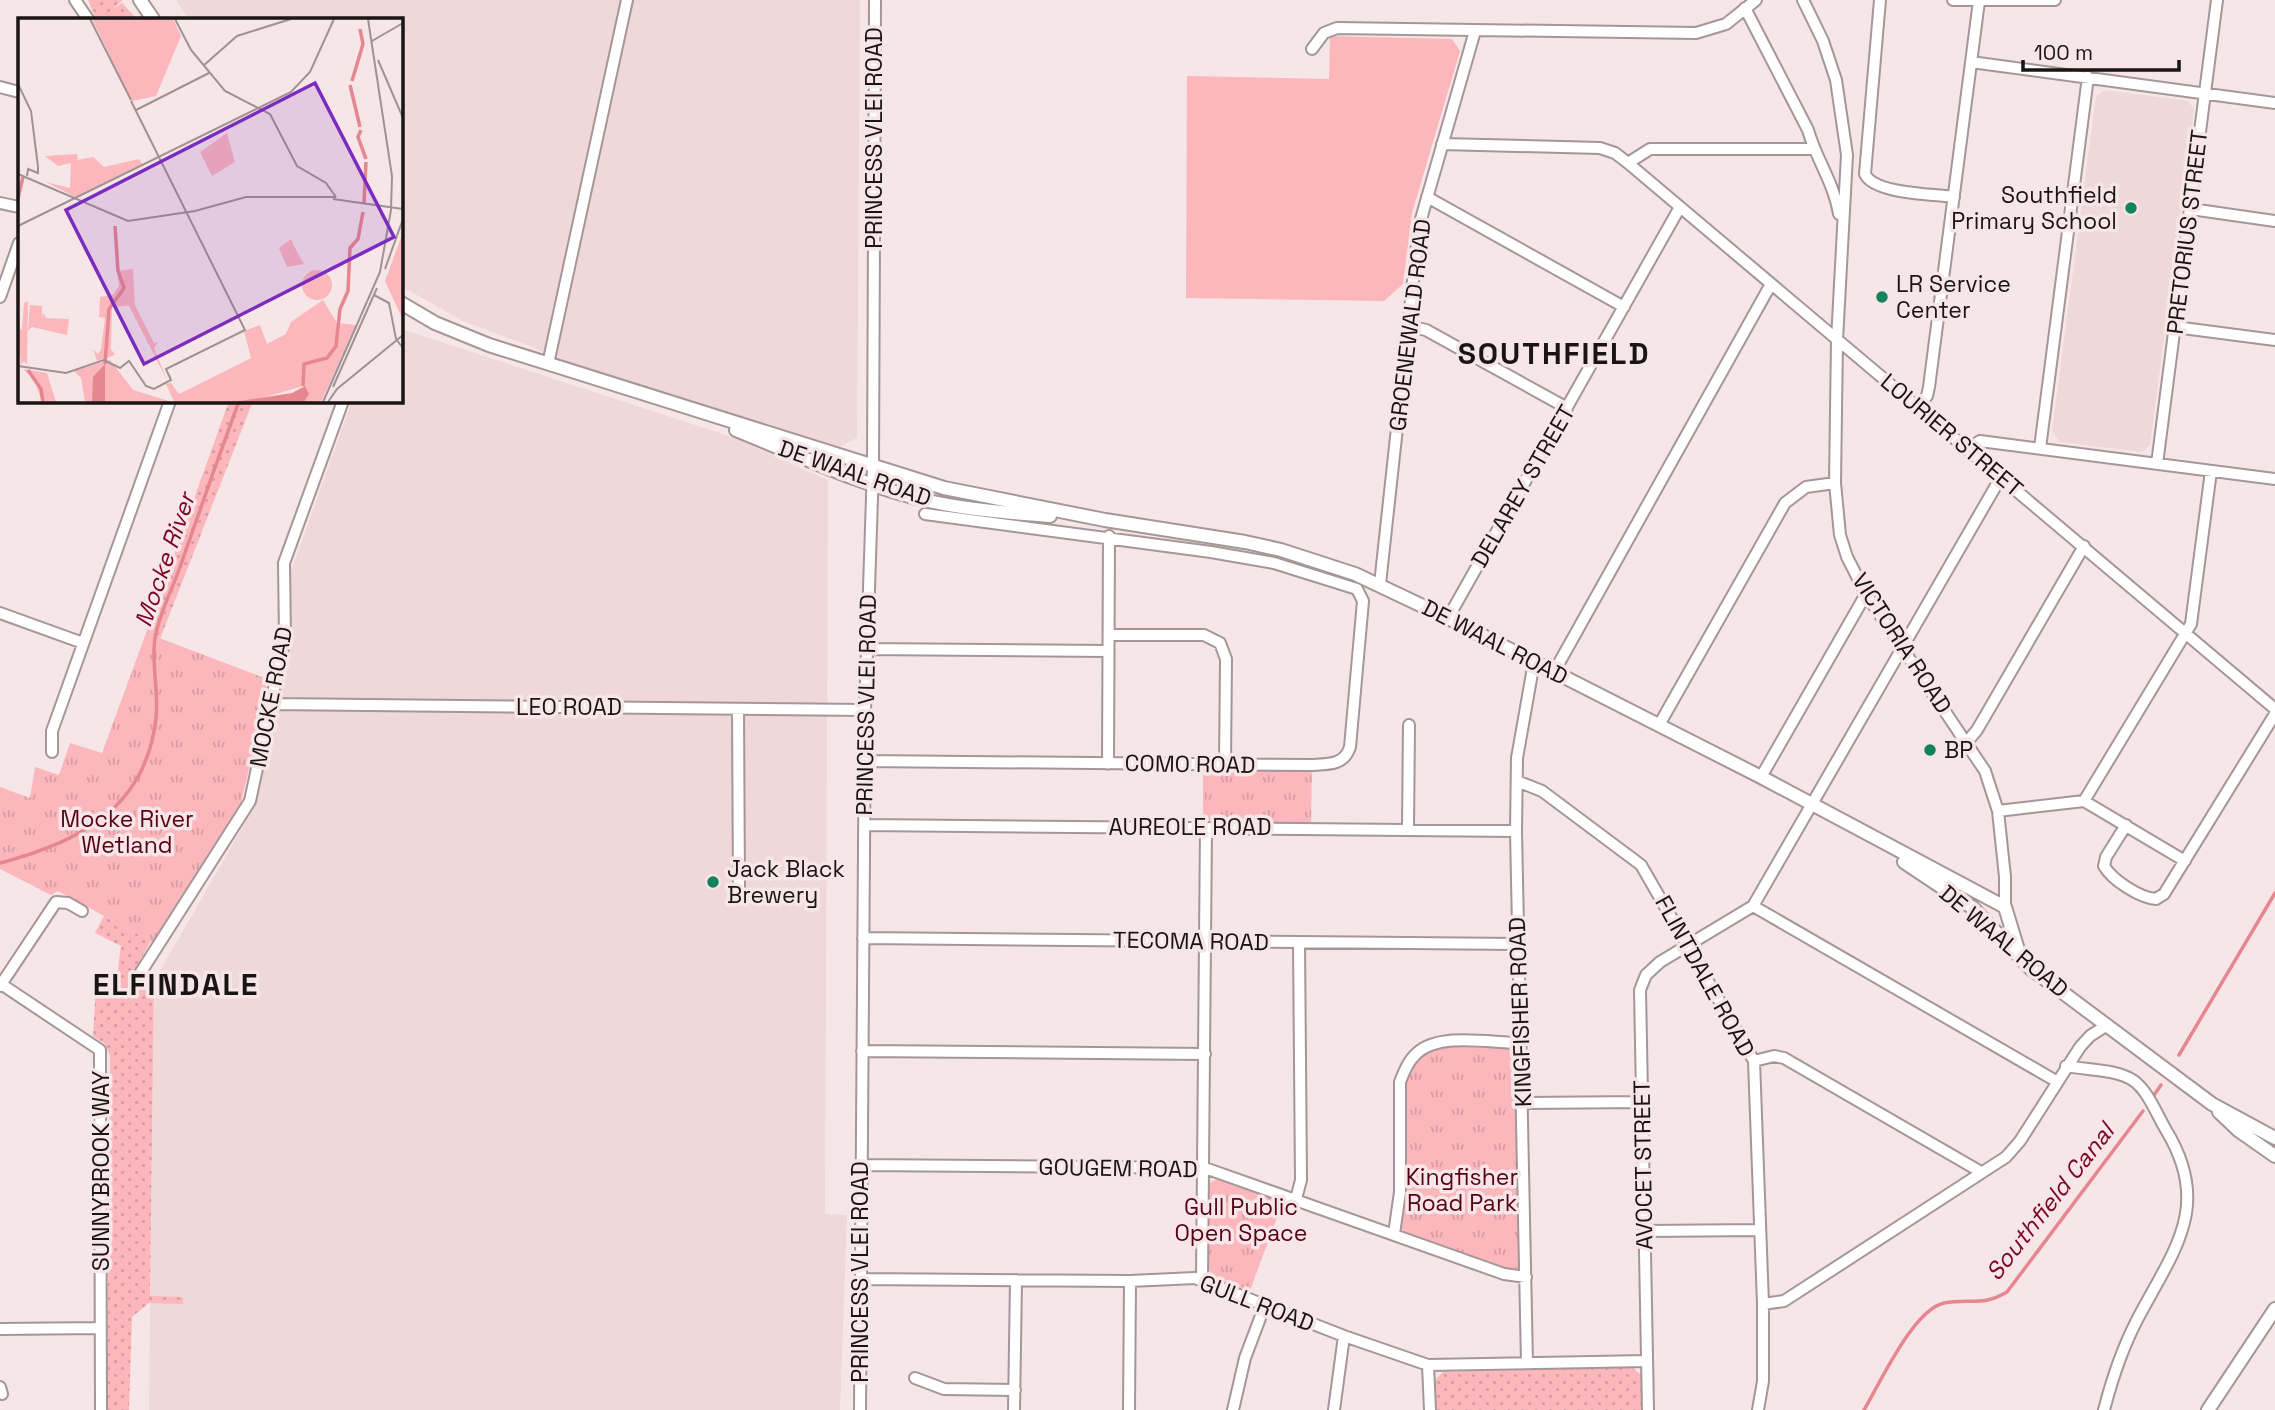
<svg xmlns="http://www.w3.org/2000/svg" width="2275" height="1410" font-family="'Space Grotesk',sans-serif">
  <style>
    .built { fill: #f0d7d8 }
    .grass { fill: url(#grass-dots) }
    .park { fill: url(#park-tufts) }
    .pitch { fill: #fbb7bb }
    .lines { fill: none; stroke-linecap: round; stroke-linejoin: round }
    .stream { stroke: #e6878f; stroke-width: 3.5 }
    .minor-casing { stroke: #a59697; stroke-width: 14 }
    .major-casing { stroke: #a59697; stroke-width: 16 }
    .minor { stroke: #fff; stroke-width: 10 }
    .major { stroke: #fff; stroke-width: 12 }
    .poi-dot { fill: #14825f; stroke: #f6e6e7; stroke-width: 2.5 }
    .labels { text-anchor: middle; stroke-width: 7; stroke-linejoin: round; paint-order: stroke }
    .street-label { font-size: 23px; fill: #1a1415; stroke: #f6e6e7 }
    .poi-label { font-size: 23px; fill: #1a1415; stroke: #f6e6e7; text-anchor: start }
    .park-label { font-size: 23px; fill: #570017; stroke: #f6e6e7 }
    .water-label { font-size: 24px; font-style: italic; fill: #7b0426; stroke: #f6e6e7 }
    .district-label { font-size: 30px; font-weight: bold; letter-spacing: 2px; fill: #1a1415; stroke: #f6e6e7 }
    .inset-river { fill: none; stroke: #e6878f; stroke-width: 3.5 }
    .inset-road { fill: none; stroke: #9e9293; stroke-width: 2 }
    .view { fill: #7b2cbf; fill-opacity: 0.15; stroke: #7b2cbf; stroke-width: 3.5 }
    .inset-edge { fill: none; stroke: #1a1415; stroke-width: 3.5 }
  </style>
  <defs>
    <pattern id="grass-dots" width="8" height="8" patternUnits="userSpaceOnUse" patternTransform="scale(1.75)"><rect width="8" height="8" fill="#fbb7bb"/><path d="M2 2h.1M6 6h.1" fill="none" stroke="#d79ca0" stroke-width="1.8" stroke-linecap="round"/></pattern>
    <pattern id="park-tufts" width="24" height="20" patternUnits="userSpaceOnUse" patternTransform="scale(1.75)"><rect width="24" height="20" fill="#fbb7bb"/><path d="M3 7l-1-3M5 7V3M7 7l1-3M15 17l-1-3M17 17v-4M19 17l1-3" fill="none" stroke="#d79ca0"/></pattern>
  </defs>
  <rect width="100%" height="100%" fill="#f6e6e7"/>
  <path class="built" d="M176,0h684l-3,438 -19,9 -273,-83 -32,-17 -70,-26 -62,-35v-267h-213z
    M2105,90l83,11 6,8 -44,336 -8,7 -82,-10 -8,-10 44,-336z
    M401,329l328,107 99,44 -3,734 22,1 -7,195h-691l5,-429 99,-172 40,-175 -3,-60 62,-173h49z"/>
  <path class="grass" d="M88,0h35l-12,10 11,-7 15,16h-41z
    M229,401h24l-93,238 -14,-6z
    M104,916l47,25 -17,30 20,10 -4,315 33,1v7l-34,-1 -17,14 -3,93h-22l3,-354 -5,-12 -12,-8 3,-52 7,1 14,-8 4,-31 -26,-13z
    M1632,1367l11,10 1,33h-211v-28l10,-10z"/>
  <path class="park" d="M146,633l124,47 -30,127 -86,136 -96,-52 -7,4 -51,-26v-82l30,11 5,-31 24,8 11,-32 32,10z
    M1203,769h109l-1,55 -108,-1z
    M1520,1043l6,234 -132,-43 6,-152 7,-16 22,-20z
    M1220,1178l64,21 -35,94 -32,-13 -9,-11v-81l3,-6z"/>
  <path class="pitch" d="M1330,36l122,3 8,12 -48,162 -9,71 -19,17 -198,-3 1,-222 142,3z"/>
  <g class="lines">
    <path class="stream" d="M0,863c80,-21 146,-55 156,-145 3,-27 -5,-55 -1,-80 4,-24 17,-48 25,-71 19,-55 39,-111 59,-166
      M2179,1055l96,-162
      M2152,1098l9,-13
      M1864,1410c16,-27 49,-100 80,-107 25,-5 38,4 63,-11l136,-181"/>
    <defs>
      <path id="minor" d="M75,0l13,19
        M1803,0l20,41 13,39 11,75 -10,185 -2,143 5,52 7,22 19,37 119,177 13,40 7,66v30
        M1880,0l-15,174c9,20 68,20 89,23
        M1953,0h102
        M1745,8l63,122c8,29 26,53 31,84
        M1312,49l12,-16 13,-5 359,5 30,-9 30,-24
        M1971,62l304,41
        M0,87l19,5
        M1442,144l158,4 15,5 13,10 22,-14h163
        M1628,163l647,546
        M1427,197l197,110
        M0,203l19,4
        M2191,209l84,12
        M0,297l19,-54
        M1408,326l18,4 141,78
        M2175,327l100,13
        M548,364l79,-364
        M1918,406l9,-10 2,-9 50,-386
        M2040,448l48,-371
        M1968,449l12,-8 295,38
        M2157,464l60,-464
        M1380,584l39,-358 56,-195
        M0,613l83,30
        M1448,618l232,-411
        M1109,635h95l16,8 6,16 -1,106
        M866,649l242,2
        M1554,672l217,-388
        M272,704l593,6
        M738,710l1,180
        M1659,725l126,-222 21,-16 29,-4
        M1967,742l10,-12 107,-184
        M52,752v-21l118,-330
        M864,761l446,4c17,-1 34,1 40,-18l13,-146 -6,-12 -83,-26 -63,-11 -286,-38
        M1108,764l1,-228
        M1761,777l105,-183
        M1517,781l25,10 99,74 113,196 9,243v77l-5,29
        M2084,801l107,-177 20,-153
        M1998,811l86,-10 101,60
        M864,825l652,6
        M2126,825l-20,32 -2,9c8,14 36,32 52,33l8,-5 111,-180
        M1408,829l1,-104
        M1753,906l303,175
        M863,938l655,6
        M141,972l109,-171 35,-163 -1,-75 59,-162
        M1,984l99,66 1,360
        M0,986l56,-84 12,1 14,8
        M862,1051l343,3
        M1754,1061l20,-5 10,2 197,114
        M2066,1066c20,4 51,3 68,15 14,10 23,34 32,49 47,77 7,121 -29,190 -15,29 -25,59 -33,90
        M1523,1103l118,-1
        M861,1165l344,3 299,106 22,3
        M1296,1199l5,-19 -2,-238
        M1645,1231l115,-1
        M1394,1234l6,-42v-110c4,-10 8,-21 17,-29 23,-21 74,-10 103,-10
        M861,1279l269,2 65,-3 149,58 84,29 218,-4
        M1202,1279l4,-451
        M1763,1304l21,-3 222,-144 14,-16 60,-94 10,-11 17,-11
        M0,1329l100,-1
        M1527,1363l-11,-532 1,-73 17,-96
        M1428,1365l2,45
        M915,1378l29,11 71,1
        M0,1387l2,7
        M860,1410l5,-700 8,-243 2,-467
        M1014,1410l2,-130
        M1129,1410l1,-129
        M1233,1410l12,-52 20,-53
        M1334,1410l10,-74
        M1648,1410l-8,-420 6,-15 14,-13 93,-56 248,-429"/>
      <path id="major" d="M140,0l13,19
        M401,303l34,20 54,22 455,143 161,32 140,22 36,8 74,24 93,44 313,159 244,130
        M736,430c64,26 129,57 197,72 39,8 78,11 117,14
        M1904,862l69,46 57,60 182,136 63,34
        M2005,907l14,46
        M2219,1112l19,18 37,26
        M2208,1410l67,-101"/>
    </defs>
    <use href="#minor" class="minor-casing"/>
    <use href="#major" class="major-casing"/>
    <use href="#minor" class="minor"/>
    <use href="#major" class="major"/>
  </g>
  <g class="poi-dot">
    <circle cx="2131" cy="208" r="7"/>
    <circle cx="1882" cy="297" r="7"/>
    <circle cx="1930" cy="750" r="7"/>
    <circle cx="713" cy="882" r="7"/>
  </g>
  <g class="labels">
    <g class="street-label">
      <text transform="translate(874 138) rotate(-90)" y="8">PRINCESS VLEI ROAD</text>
      <text transform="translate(2187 232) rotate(-83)" y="8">PRETORIUS STREET</text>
      <text transform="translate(1410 325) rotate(-83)" y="8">GROENEWALD ROAD</text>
      <text transform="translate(1952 435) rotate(40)" y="8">LOURIER STREET</text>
      <text transform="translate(855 473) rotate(19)" y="8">DE WAAL ROAD</text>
      <text transform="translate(1523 486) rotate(-60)" y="8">DELAREY STREET</text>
      <text transform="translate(1495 642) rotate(27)" y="8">DE WAAL ROAD</text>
      <text transform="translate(1902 643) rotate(57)" y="8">VICTORIA ROAD</text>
      <text transform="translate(271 697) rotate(-79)" y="8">MOCKE ROAD</text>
      <text transform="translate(866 705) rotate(-89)" y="8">PRINCESS VLEI ROAD</text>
      <text x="569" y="715">LEO ROAD</text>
      <text transform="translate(1190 764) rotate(1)" y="8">COMO ROAD</text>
      <text x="1190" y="835">AUREOLE ROAD</text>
      <text transform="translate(1191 941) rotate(1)" y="8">TECOMA ROAD</text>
      <text transform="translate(2004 941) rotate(40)" y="8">DE WAAL ROAD</text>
      <text transform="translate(1705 976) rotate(61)" y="8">FLINTDALE ROAD</text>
      <text transform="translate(1520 1012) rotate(-92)" y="8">KINGFISHER ROAD</text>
      <text transform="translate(1643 1165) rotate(-91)" y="8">AVOCET STREET</text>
      <text transform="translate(1118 1168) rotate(1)" y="8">GOUGEM ROAD</text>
      <text transform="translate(101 1171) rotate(-90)" y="8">SUNNYBROOK WAY</text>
      <text transform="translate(860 1272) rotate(-90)" y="8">PRINCESS VLEI ROAD</text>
      <text transform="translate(1257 1303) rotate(21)" y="8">GULL ROAD</text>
    </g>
    <g class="poi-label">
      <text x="2117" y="203" text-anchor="end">Southfield<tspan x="2117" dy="26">Primary School</tspan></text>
      <text x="1896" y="292">LR Service<tspan x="1896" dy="26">Center</tspan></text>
      <text x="1944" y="758">BP</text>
      <text x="727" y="877">Jack Black<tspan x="727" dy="26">Brewery</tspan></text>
    </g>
    <g class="park-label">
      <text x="127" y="827">Mocke River<tspan x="127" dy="26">Wetland</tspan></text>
      <text x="1462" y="1185">Kingfisher<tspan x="1462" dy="26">Road Park</tspan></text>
      <text x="1241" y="1215">Gull Public<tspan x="1241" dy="26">Open Space</tspan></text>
    </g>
    <g class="water-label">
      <text transform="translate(165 560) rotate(-71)" y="8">Mocke River</text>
      <text transform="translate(2050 1202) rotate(-52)" y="8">Southfield Canal</text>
    </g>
    <g class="district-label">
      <text x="1554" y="364">SOUTHFIELD</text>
      <text x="176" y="995">ELFINDALE</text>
    </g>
  </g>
  <g transform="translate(18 18)">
    <rect width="385" height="385" fill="#f6e6e7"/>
    <path d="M59,136l1,6 15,-3 11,10 35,-8 3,5 -67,33 -29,-15 24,6 1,-25 -13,3 -13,-10zM284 267a15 15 0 1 1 30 0a15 15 0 1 1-30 0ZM305,282l14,23 19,2 -35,77h-17l5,-8 -6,-8 -55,16h-74l-8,-18 5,-1 8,11 72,-36 -7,-27 16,-6 7,19 19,-10 5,-12zM10,283l-1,64 -3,-4 -3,4 -3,-38 4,3 2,-27zM110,286l7,1 19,38 4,-1 -4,6 13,32zM92,342l23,30 39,12h-87l-4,-24 -7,-7zM5,351l24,4 9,29h-14l-8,-23z" fill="#fbb7bb"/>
    <path d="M74,1h81l8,17 -25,60 -24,5zM385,214v85l-1,1 -17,-37z" fill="#fbb7bb"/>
    <path d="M273,221l3,7 10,18 -17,3 -8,-19zM115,251l2,36 -23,2 -1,42 4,6 -18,6 -4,-12 5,5 3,-5 4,-31 -6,-1 1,-20 13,-2 6,-9 -2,-15z" fill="#fbb7bb"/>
    <path d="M209,115l8,29 -23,14 -12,-24zM12,287l12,1v14l1,-7 3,5 23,1 -2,16 -35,-8 -4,4z" fill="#fbb7bb"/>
    <path d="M87,346v38h-13l1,-25zM287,368l4,8 -5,8h-70l58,-9z" fill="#e6878f"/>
    <path class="inset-river" d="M334,63l11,-37 -3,-15M332,67l10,42M343,112l-3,7 8,22M0,180l5,-21M346,185l2,-41M87,346l4,-55 15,-21 -6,-17 -3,-45M10,352l13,19 2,13M285,368l1,-22 23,-6 9,-12 4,-37 8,-18 2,-43 8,-9 5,-27"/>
    <path class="inset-road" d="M72,1l41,81M157,1l16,31 34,41 45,23 27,52 29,17 10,14M354,23l31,-18M360,42l25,58M185,48l34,-30 54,-17M0,66l13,27 7,56v6l-10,-4 -1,7M118,92l73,-37M0,156l110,47 67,-10 51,-14h90M315,181l70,10M0,208l273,-134 19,-20 24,-53M367,251l18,-50M356,277l15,8 7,36 7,9M0,348l48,7 38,-13 16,8 9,-7 17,25 8,3 17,-9 -5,-11 79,-39 -114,-229M315,369l44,-99M305,384l57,-130 11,-62 1,-34 -24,-157M310,384l9,-13 66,-54"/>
    <path class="view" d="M297,65l79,154 -250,127 -78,-154z"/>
    <rect width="385" height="385" class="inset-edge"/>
  </g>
  <path d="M2023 60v10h156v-10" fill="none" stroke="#1a1415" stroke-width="3.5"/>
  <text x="2034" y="60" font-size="21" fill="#1a1415" stroke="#f6e6e7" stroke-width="5" paint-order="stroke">100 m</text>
</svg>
